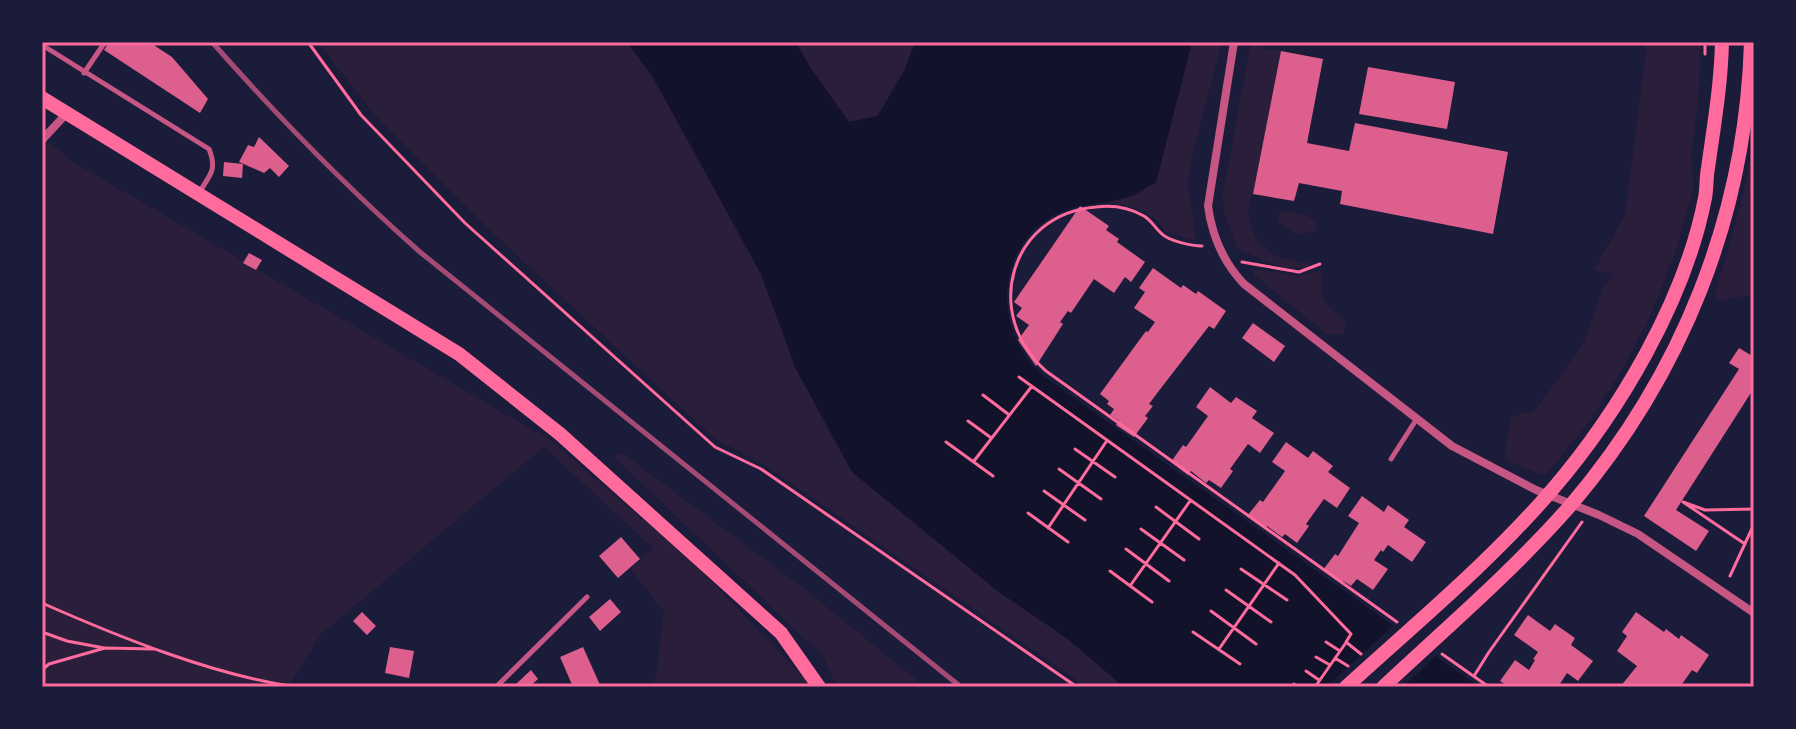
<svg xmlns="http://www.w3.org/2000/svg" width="1796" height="729" font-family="'Source Sans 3',sans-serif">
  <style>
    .green { fill: #2a1e3b }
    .water { fill: #12122b }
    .pier { fill: #1b1b3a }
    .building { fill: #dd5f8e }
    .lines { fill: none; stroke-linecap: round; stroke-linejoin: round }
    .path { stroke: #ff6b9d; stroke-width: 3 }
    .service { stroke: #c65784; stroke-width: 5 }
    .minor { stroke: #c65784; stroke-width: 8 }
    .primary { stroke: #ff6b9d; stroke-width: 14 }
    .rail { stroke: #a44b75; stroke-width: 5 }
    .neatline { fill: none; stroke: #ff6b9d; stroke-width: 3 }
  </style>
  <rect width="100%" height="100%" fill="#1b1b3a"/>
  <path class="green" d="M318,42h309l27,37 107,195 35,95 56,103 217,168 55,47h-37l-325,-224 -47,-24 -219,-203 -122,-122z
    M796,42h119l-10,27 -28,47 -28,6 -39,-55z
    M1192,42h30l-29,110 -5,31 8,58 -30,-9 -11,-14 -16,-9 -32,-7 24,-6 25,-14z
    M1251,42h13l-1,6 18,3 -28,143c-12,21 1,50 23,62 9,4 23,5 33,7l-1,5h-27l-44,-20 -13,-36 -1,-18z
    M1644,42h57l-3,59 -7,53 3,33 -17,60 -26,67 -29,56 -34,53 -43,53 -38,-15 -2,-9 6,-34 10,-5 11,-1 7,-7 45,-62 18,-53 11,-16 -19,-4 31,-55 21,-165z
    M42,137l33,26 475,277 142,121 113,118 5,8h-63l-4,-4 -10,4h-82l5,-9 8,-66 -33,-43 22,-21 -109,-101 -222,186 -35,54h-245z
    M1754,139v158l-10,-1 -22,5 -8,-6c18,-51 30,-103 40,-156z
    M1283,211l23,4 9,5 2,8 -4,4 -16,2 -20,-13 2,-8z
    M1254,269l43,7 23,-5c3,7 1,11 2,19 2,16 15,22 24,33l-3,11h-16l-73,-59z
    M621,452l185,138 119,97h-88l-14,-31 -209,-199z"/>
  <path class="water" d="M627,42h168l15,25 39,55 29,-6 27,-47 10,-27h277l-36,140c-9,5 -18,12 -28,15 -24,8 -49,5 -72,17 -63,33 -63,119 -13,162l436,311h-355l-55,-47 -73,-50 -144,-118 -56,-103 -35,-95 -107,-195z"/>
  <path class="pier" d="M1396,623l43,30 -36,34h-77z"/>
  <path class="building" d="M109,42h40l23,15 36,42 -8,14 -96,-63z
    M1281,51l42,8 -16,84 42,8 6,-28 153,29 -15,82 -153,-30 2,-13 -43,-8 -5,18 -41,-7z
    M1368,67l87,15 -8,47 -88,-15z
    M259,137l30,29 -10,11 -9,-9 -6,5 -25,-11 9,-17 6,2z
    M224,162l19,2 -1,14 -19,-2z
    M1080,206l29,20 -3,4 13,9 -2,3 28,20 -14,20 -6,-5 -11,16 -20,-14 -23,34 -3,-2 -8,11 3,2 -27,42 -18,-26 11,-15 -13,-9 6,-8 -8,-6z
    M249,253l13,7 -6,10 -13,-7z
    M1153,268l28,20 2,-3 13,9 2,-3 28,20 -12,18 -5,-3 -51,66 -9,12 4,2 -8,10 3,2 -14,19 -18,-12 3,-4 -9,-6 4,-6 -7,-5 2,-3 -9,-7 46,-63 2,1 7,-10 -21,-14 11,-16 -6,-4z
    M1253,323l32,23 -11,16 -32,-24z
    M1739,348l15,9v31l-78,122 33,21 -13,20 -52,-35 95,-147 -10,-6z
    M1210,387l21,16 5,-6 21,14 -5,7 22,15 -14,20 -12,-9 -18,25 3,2 -12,17 -12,-8 -3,3 -15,-12 -3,4 -17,-13 12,-17 3,2 22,-31 -12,-9z
    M1286,442l22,16 5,-7 20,15 -5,6 22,16 -13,20 -13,-9 -18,25 3,2 -12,17 -12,-9 -3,3 -15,-11 -2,3 -18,-13 13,-16 3,2 22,-31 -13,-9z
    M1362,496l22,16 4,-7 21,15 -5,7 22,15 -14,20 -24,-17 -5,7 -2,-2 -7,10 14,9 -15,21 -16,-11 -6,7 -8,-5 -2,2 -18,-13 12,-16 3,2 21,-33 -11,-7z
    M621,537l19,22 -22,19 -19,-22z
    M610,599l11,13 -21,19 -11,-14z
    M362,612l14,14 -9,9 -14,-14z
    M1636,612l28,20 2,-3 13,10 2,-4 28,20 -12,18 -5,-3 -12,17h-60l17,-21 -20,-15 10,-15 -5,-4z
    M1528,615l22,16 5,-7 20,14 -4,7 22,16 -15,20 -11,-8 -9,14h-49l-9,-6 15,-21 14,10 6,-10 -2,-1 5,-7 -24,-17z
    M390,647l24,4 -5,27 -24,-5z
    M583,647l18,40h-28l-13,-30z
    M531,670l7,9 -9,8h-10l-3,-3z"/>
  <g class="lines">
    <path class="path" d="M308,42l53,73 104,108 250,224 46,22 316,218
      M1705,54v-12
      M1202,246c-10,0 -33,-5 -40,-12 -7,-6 -10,-13 -18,-18 -14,-8 -32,-11 -48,-9 -87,7 -114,108 -50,164l351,251
      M1242,262l57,10 21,-8
      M1019,377l276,198 56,59 -5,8 15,12
      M983,395l25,19
      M968,421l22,16
      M946,442l47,34
      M1075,449l40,28
      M974,461l58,-75
      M1059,469l42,30
      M1044,491l41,29
      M1156,507l43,32
      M1028,513l40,29
      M1048,528l58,-86
      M1141,529l43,31
      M1745,544l-62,-42 22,8 49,-1
      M1126,549l43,32
      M1241,569l46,31
      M1110,571l42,31
      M1730,576l24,-52
      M1130,586l60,-85
      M1226,590l45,32
      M42,603c77,34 171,72 254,84
      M1211,611l45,33
      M42,632l25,9 37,7
      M1193,632l47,32
      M1326,642l14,9
      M1219,649l60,-86
      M1442,654l47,33
      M1316,657l14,8
      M1335,658l13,8
      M42,670l7,-6 56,-16 49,1
      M1306,671l13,9
      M1474,676l15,-24 93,-130
      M1294,684l5,3
      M1315,687l30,-43"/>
    <path class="service" d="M42,45l167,104c8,20 2,25 -9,42
      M84,73l21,-31
      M1391,459l25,-39
      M496,687l91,-90"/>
    <path class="minor" d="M1234,42l-26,164c4,30 16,57 36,78l208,162 84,44 63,25 39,19 116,79
      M42,140l25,-27"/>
    <path class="primary" d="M42,98l417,256 101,80 221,199 38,54
      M1346,687c70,-64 144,-125 206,-197 67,-78 133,-189 153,-292 2,-10 1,-20 3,-30 6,-43 13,-83 14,-126
      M1383,687c63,-59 130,-116 187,-181 112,-131 176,-291 181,-464"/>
    <path class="rail" d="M212,42c67,76 132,143 208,210l541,435"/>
  </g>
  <rect width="1796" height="729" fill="none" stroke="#1b1b3a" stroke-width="88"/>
  <rect x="44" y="44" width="1708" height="641" class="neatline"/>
</svg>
